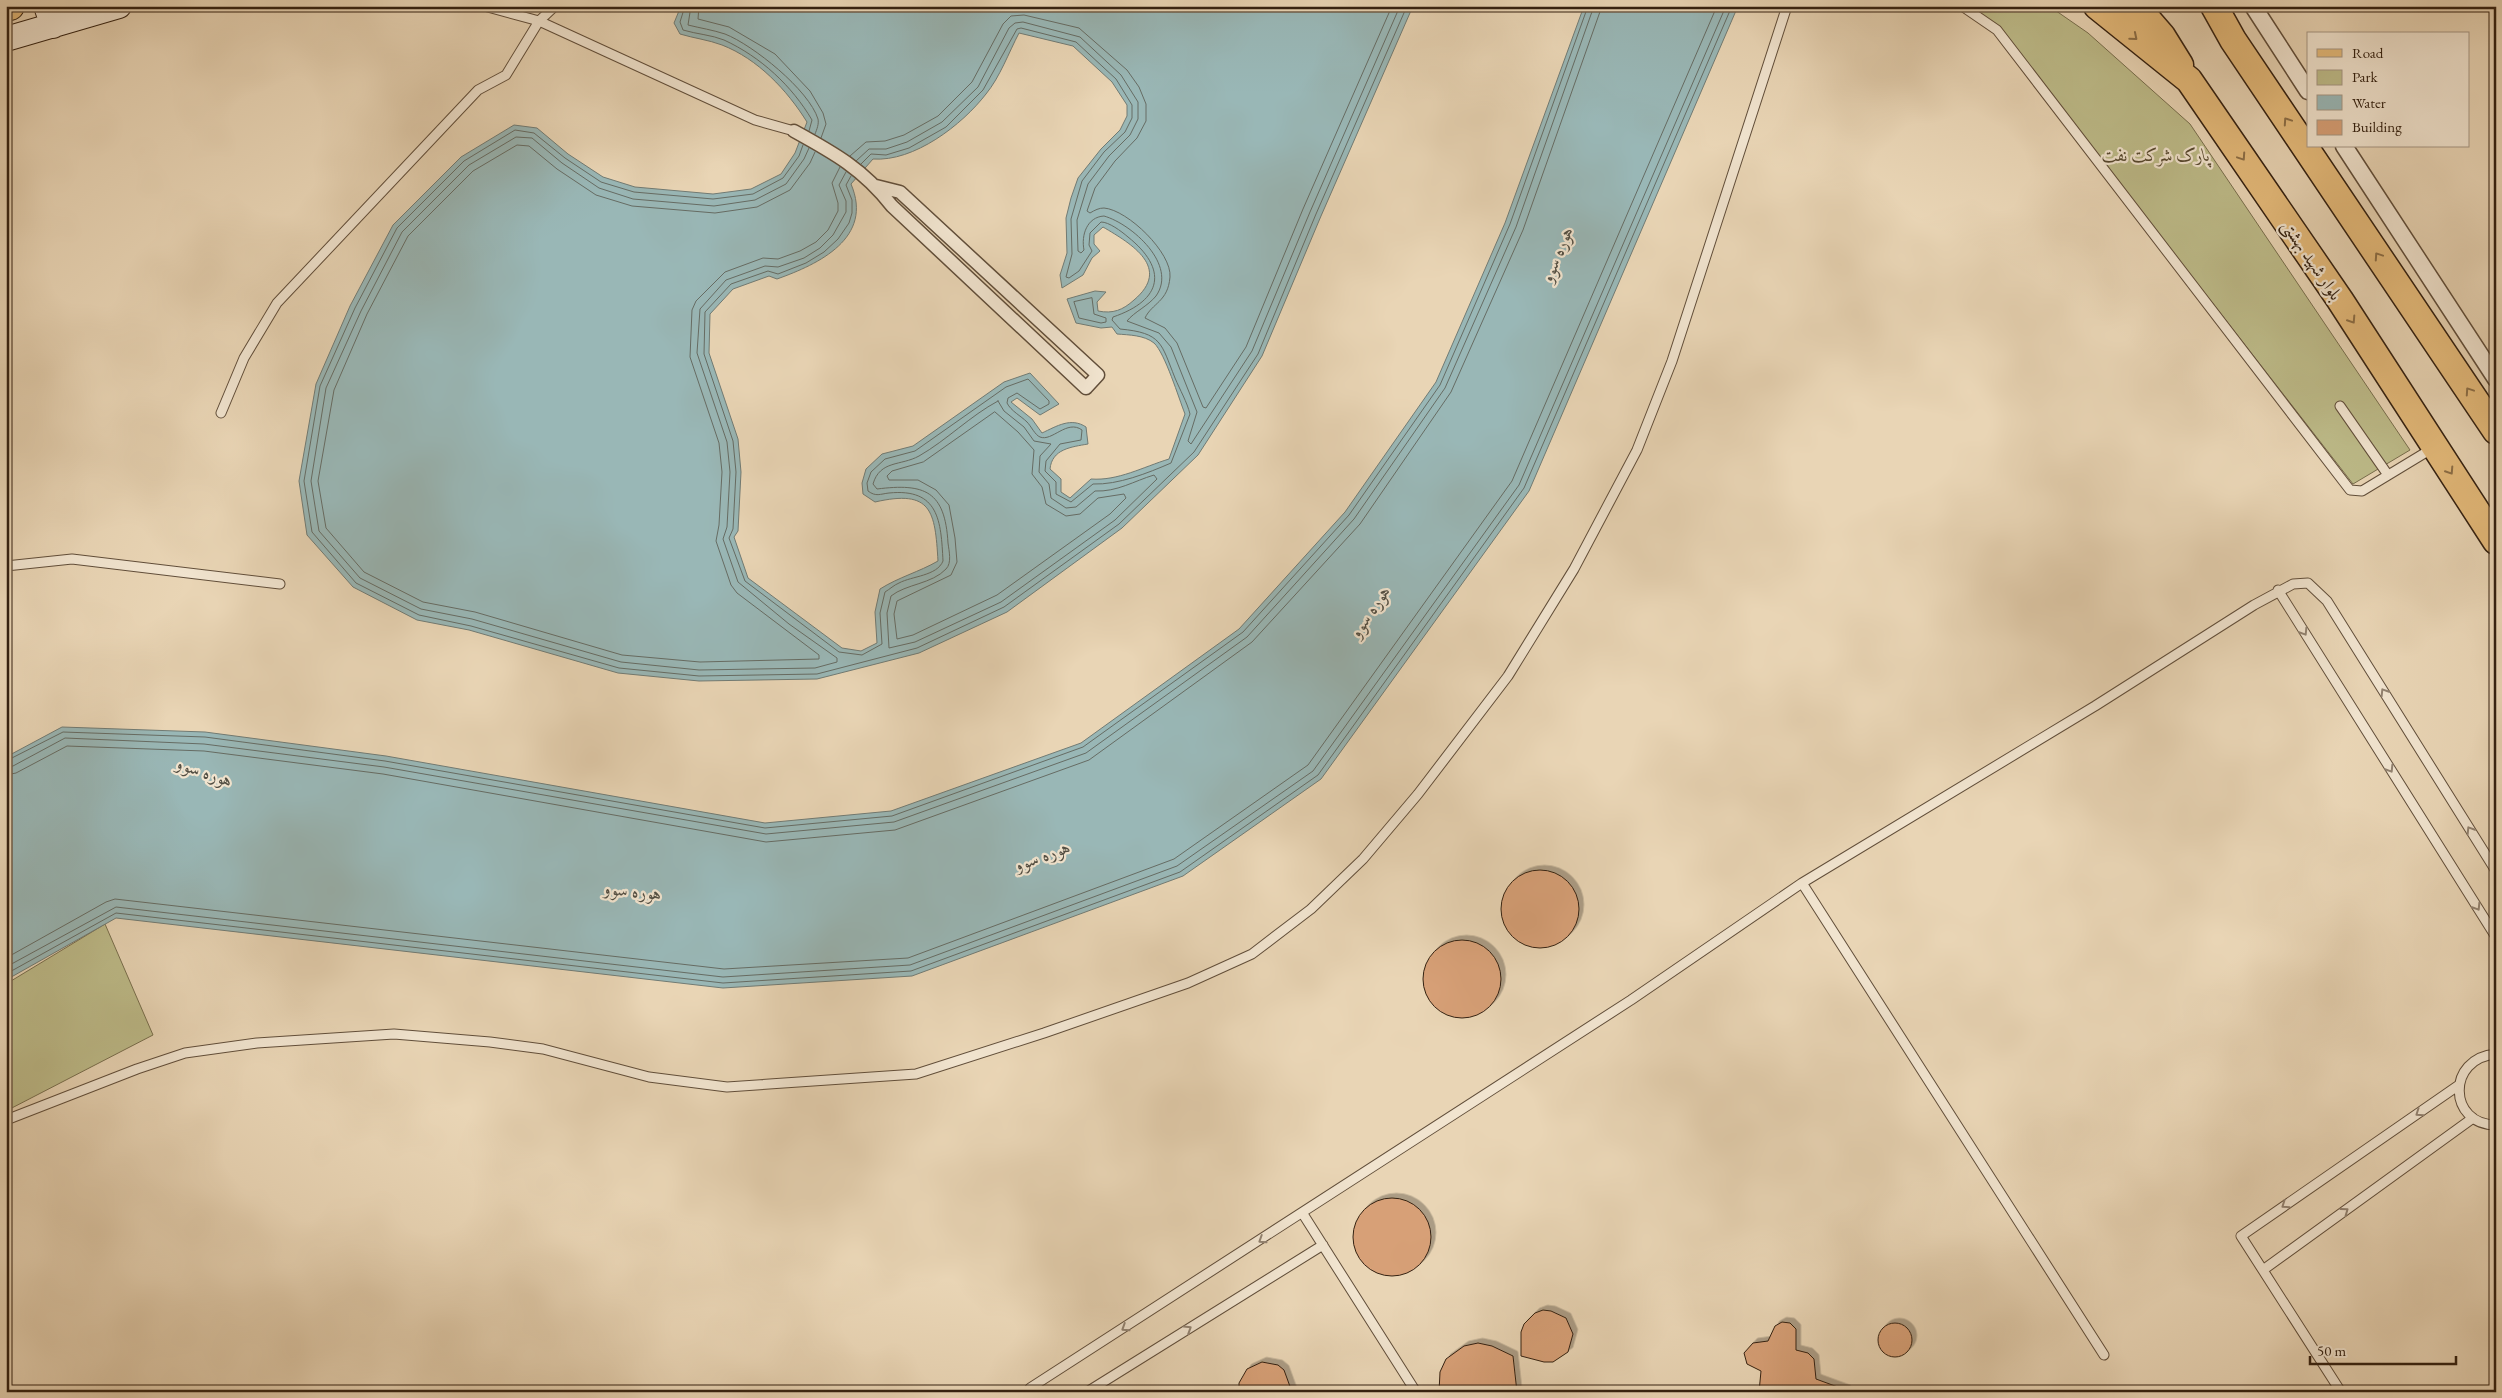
<svg xmlns="http://www.w3.org/2000/svg" width="2502" height="1398" font-family="'EB Garamond',Amiri,serif">
  <style>
    .green { fill: #bdbb89; stroke: #786e4d }
    .water { fill: #99b7b6; stroke: #717b74; fill-rule: evenodd }
    .lines { fill: none; stroke-linecap: round; stroke-linejoin: round }
    .shore { stroke: #666c64; stroke-width: 1 }
    .building { fill: #d7a077; stroke: #342111; filter: url(#shadow) }
    .service-casing { stroke: #614e3a; stroke-width: 11 }
    .pedestrian-casing { stroke: #614e3a; stroke-width: 15 }
    .minor-casing { stroke: #614e3a; stroke-width: 19 }
    .secondary-casing { stroke: #342111; stroke-width: 26 }
    .primary-casing { stroke: #342111; stroke-width: 29 }
    .trunk-casing { stroke: #342111; stroke-width: 30 }
    .service { stroke: #f1e4cf; stroke-width: 9 }
    .pedestrian { stroke: #f1e4cf; stroke-width: 12 }
    .minor { stroke: #f1e4cf; stroke-width: 16 }
    .secondary { stroke: #f1e4cf; stroke-width: 24 }
    .primary { stroke: #e4ba7a; stroke-width: 26 }
    .trunk { stroke: #e4ba7a; stroke-width: 28 }
    .oneway { stroke: #8c6e46 }
    .oneway2 { stroke: #928270 }
    .labels { text-anchor: middle; stroke-width: 4.5; stroke-linejoin: round; paint-order: stroke }
    .park-label { font-size: 18px; font-style: italic; fill: #56482f; stroke: #f1e4cf }
    .street-label { font-size: 18px; fill: #342111; stroke: #f1e4cf }
    .water-label { font-size: 19px; font-style: italic; fill: #524e43; stroke: #f1e4cf }
  </style>
  <defs>
    <filter id="shadow"><feDropShadow dx="4.5" dy="-4.5" stdDeviation="0" flood-color="#0004"/></filter>
  </defs>
  <rect width="100%" height="100%" fill="#e9d5b5"/>
  <filter id="stains"><feTurbulence type="fractalNoise" baseFrequency=".004" numOctaves="4"/><feColorMatrix values="0 0 0 0 .2 0 0 0 0 .09 0 0 0 0 .02 0 0 0 .5 -.17"/></filter>
  <radialGradient id="worn" r=".72"><stop offset=".6" stop-color="#630" stop-opacity="0"/><stop offset="1" stop-color="#630" stop-opacity=".3"/></radialGradient>
  <path class="green" d="M1966,6h83l39,27 102,91 220,326 -57,34 -354,-456z
    M105,924l48,111 -147,76v-127z"/>
  <path class="water" d="M681,6h732l-92,210 -59,140 -64,99 -76,73 -115,84 -88,41 -102,26 -118,2 -81,-8 -149,-43 -52,-10 -64,-33 -46,-52 -8,-54 17,-97 34,-78 43,-81 68,-68 53,-32 23,3 31,26 35,23 32,10 78,7 38,-5 30,-15 14,-21 12,-31c-20,-32 -49,-63 -85,-77 -13,-5 -29,-7 -42,-11l-6,-11zM1019,33l54,13 39,36 15,23v11l-7,14 -19,19 -23,29 -7,20 -5,20 1,35 -7,22 2,13 21,-13 9,-17 8,-7 -6,-7v-9l9,-8c29,17 69,41 31,73 -11,10 -21,14 -36,11l-1,-9 9,-10 -11,-1 -28,8 9,24 25,5 11,-1 5,7c12,1 27,1 37,9 11,10 25,56 31,71l-16,45c-26,8 -51,22 -78,20l-21,19 -9,-6v-13l-11,-10c2,-20 21,-22 38,-25l-2,-17c-15,-10 -29,-1 -44,6l-10,-14 -21,-17 6,-4 23,17 19,-11 -29,-31 -26,9 -91,64 -31,8 -16,15 -4,14 1,11 12,8c57,-13 60,9 63,59 -19,11 -39,16 -58,28l-5,23 2,31 -16,8 -19,-3 -94,-70 -14,-41 4,-6 3,-59 -3,-33 -29,-86 1,-39 23,-25 36,-13 8,3c42,-15 97,-41 74,-95l22,-25c41,3 89,-34 113,-65 14,-17 23,-42 33,-61z
    M1584,6h154l-209,485 -208,288 -138,97 -271,100 -189,12 -607,-70 -110,62v-223l56,-30 143,5 181,24 379,67 126,-12 190,-68 158,-114 106,-117 91,-130 69,-159z"/>
  <g class="lines">
    <path class="shore" d="M685,6l-5,16 3,8c13,4 29,5 41,10 37,17 68,46 88,80l-3,11
      M691,6l-3,19c12,3 25,5 37,9 28,11 84,56 93,85 1,5 -1,10 -3,15
      M699,6l-1,13 31,8 46,27 35,37 13,22 3,11 -5,14
      M803,145l-4,11 -16,22 -30,16 -40,5 -79,-7 -33,-10 -36,-24 -31,-25 -19,-3 -51,31 -67,67 -42,80 -35,78 -16,95 8,51 44,51 63,32 52,11 148,42 80,8 118,-2 100,-26 87,-41 115,-83 75,-72 64,-98 58,-140 91,-208
      M809,148l-5,11 -18,25 -31,16 -41,6 -81,-7 -34,-11 -37,-25 -30,-25 -16,-1 -47,28 -67,67 -41,79 -35,77 -15,93 8,50 41,47 61,31 51,10 149,43 78,8 116,-2 22,-6v-4l-48,-34 -51,-42 -15,-43 4,-12 3,-55 -3,-30 -30,-89 3,-44 26,-29 39,-14 13,1 26,-9 16,-10 13,-13 13,-23v-11l-7,-16 7,-13
      M815,152l-5,11 -20,27 -33,17 -42,6 -83,-7 -36,-11 -39,-26 -28,-23 -12,-1 -44,26 -65,65 -41,78 -33,76 -16,91 8,47 38,44 59,30 52,10 147,43 78,7 119,-3v-4l-82,-62 -6,-8 -15,-44 3,-16 3,-53 -3,-29 -29,-86 2,-47 4,-9 29,-29 38,-14 15,1 22,-8 16,-9 12,-12 10,-19v-8l-6,-20 8,-16
      M850,156l16,-14 19,-1 19,-6 34,-19 34,-34 31,-58 8,-8 13,-1 55,13 48,42 12,17 7,17v17l-9,17 -22,23 -20,27 -8,23 3,2c5,-3 9,-5 14,-5 24,2 68,45 66,69 -2,25 -18,26 -25,41l20,10 12,15 26,64 3,1 40,-61 57,-138 89,-203
      M856,161l13,-12h17l21,-7 35,-20 36,-35 31,-59 6,-5 8,-1 57,15 41,38 17,27v17l-8,16 -21,21 -21,28 -11,36 1,31 3,2 3,-3c-3,-15 3,-33 20,-34 28,8 74,49 52,80 -8,10 -22,16 -29,25l32,12 12,14 26,65 -9,29 3,3 61,-93 58,-139 90,-206
      M851,176l-5,9 6,15v13l-3,10 -11,16 -14,13 -18,11 -28,11 -10,-3 -37,13 -26,28 -1,42 29,87 3,31 -3,57 -4,9 16,43 94,71 23,3 20,-11 -2,-31 5,-21c5,-3 9,-7 14,-9 13,-7 38,-7 44,-22 -2,-40 -4,-73 -54,-68 -9,1 -13,4 -21,-2l-1,-8 4,-11 14,-13 30,-8 91,-64 22,-8 21,22v3l-9,5 -23,-16 -9,5 -1,5c4,8 14,13 20,19 4,4 8,13 13,15 12,5 27,-18 42,-7l-1,10 -21,4 -14,17 -1,10 11,11v12l15,8 22,-18c25,1 55,-11 78,-21l19,-49c-3,-12 -10,-24 -15,-36 -14,-35 -13,-45 -55,-49l-8,-9 1,-3c50,-17 55,-48 15,-80 -7,-6 -19,-15 -27,-15l-11,11 -1,12 3,6 -13,20 -10,7 -3,-1 6,-23 -1,-35 11,-38 22,-29 21,-20 7,-14v-13l-16,-26 -40,-37 -55,-14 -4,1 -34,61 -37,37 -37,21 -23,7 -15,-1 -10,10
      M1092,298l2,16 12,4v4l-5,1 -22,-5 -5,-16z
      M998,401l6,10 20,16 10,14 17,3 -11,12 -1,16 10,12 2,14 15,10 10,-1 19,-16c22,1 39,-10 59,-16l3,4 -42,41 -114,82 -86,40 -26,6 -2,-35 4,-17c15,-12 41,-12 55,-27 6,-6 3,-18 2,-26 -3,-52 -23,-60 -71,-54l-4,-5c7,-24 28,-18 46,-28 28,-16 51,-40 79,-55z
      M995,412l23,20 16,18 -2,24 10,13 4,17 20,12 14,-2 18,-16 26,-4 2,4 -16,16 -113,81 -84,40 -16,4 -3,-25 3,-13 54,-26 6,-13 -2,-24 -6,-33 -13,-15 -18,-10h-29l-2,-4 5,-5 31,-9z
      M6,761l57,-29 142,5 180,24 380,67 127,-12 191,-69 160,-115 106,-117 91,-130 70,-161 78,-218
      M6,767l7,-1 52,-28 139,6 180,23 382,67 128,-12 192,-69 161,-116 107,-118 91,-131 71,-161 78,-221
      M6,775l10,-2 51,-27 137,5 179,23 383,68 129,-12 194,-70 163,-118 108,-118 91,-132 72,-162 79,-224
      M6,958l100,-56 9,-3 609,70 184,-11 266,-99 134,-94 204,-284 205,-475
      M6,967l110,-60 607,70 187,-12 267,-99 136,-95 206,-286 207,-479
      M6,974l110,-61 607,70 188,-12 269,-99 138,-97 206,-287 208,-482"/>
  </g>
  <path class="building" d="M1501 909a39 39 0 1 1 78 0a39 39 0 1 1-78 0Z
    M1423 979a39 39 0 1 1 78 0a39 39 0 1 1-78 0Z
    M1353 1237a39 39 0 1 1 78 0a39 39 0 1 1-78 0Z
    M1543,1310l8,1 15,7 7,16 -5,18 -15,10h-9l-23,-6v-24l3,-8 11,-11z
    M1782,1322l8,1 6,6v21l12,3 6,6 2,20 30,11 -1,2h-86l2,-21 -14,-7 -3,-11 9,-10 15,-2 7,-15z
    M1878 1340a17 17 0 1 1 34 0a17 17 0 1 1-34 0Z
    M1478,1343l14,3 21,10 4,36h-78l1,-20 6,-13 18,-13z
    M1262,1362l16,3 6,5 8,22h-53v-9l8,-14z"/>
  <g class="lines">
    <defs>
      <path id="service" d="M484,6l55,15 216,99 39,11
        M1962,6l35,24 353,460 12,1 71,-43
        M2340,406l48,69
        M221,413l23,-55 33,-55 201,-213 28,-15 33,-54 16,-15
        M6,566l66,-7 208,25
        M2278,590l218,347
        M1802,883l302,472
        M2496,1054c-50,4 -48,71 0,71
        M6,1120l131,-51 48,-16 72,-10 137,-9 96,8 53,7 106,28 78,10 189,-13 128,-41 144,-50 64,-29 59,-45 52,-50 55,-65 90,-118 66,-107 63,-119 35,-89 115,-355
        M1303,1214l113,178
        M2263,1270l210,-152
        M1029,1392l1,-4 601,-388 171,-117 293,-177 159,-101 39,-21 15,-1 19,18 169,270
        M1087,1392l236,-147
        M2341,1392l-100,-156 218,-151
        M2495,1392h1"/>
      <path id="pedestrian" d="M794,131c40,22 69,38 98,75l194,182 12,-13 -198,-183 -24,-6"/>
      <path id="minor" d="M2253,6l55,85
        M2344,146l152,233"/>
      <path id="secondary" d="M46,6l7,20
        M6,39l113,-33"/>
      <path id="primary" d="M2097,6l92,74 151,220 156,241
        M2136,6l26,30 18,29
        M2214,6l19,34 263,391"/>
      <path id="trunk" d="M6,7l4,-1"/>
    </defs>
    <use href="#service" class="service-casing"/>
    <use href="#pedestrian" class="pedestrian-casing"/>
    <use href="#minor" class="minor-casing"/>
    <use href="#secondary" class="secondary-casing"/>
    <use href="#primary" class="primary-casing"/>
    <use href="#trunk" class="trunk-casing"/>
    <use href="#service" class="service"/>
    <use href="#pedestrian" class="pedestrian"/>
    <use href="#minor" class="minor"/>
    <use href="#secondary" class="secondary"/>
    <use href="#primary" class="primary"/>
    <use href="#trunk" class="trunk"/>
  </g>
  <defs><path id="oneway-chevron" d="M-2-3.5L2.5 0L-2 3.5" fill="none" stroke-width="1.6" stroke-linecap="round" stroke-linejoin="round" transform="scale(1.25)"/></defs>
  <g class="oneway">
    <use href="#oneway-chevron" transform="translate(2134 37) rotate(40)"/>
    <use href="#oneway-chevron" transform="translate(2287 121) rotate(-124)"/>
    <use href="#oneway-chevron" transform="translate(2242 157) rotate(56)"/>
    <use href="#oneway-chevron" transform="translate(2378 256) rotate(-124)"/>
    <use href="#oneway-chevron" transform="translate(2352 320) rotate(57)"/>
    <use href="#oneway-chevron" transform="translate(2469 391) rotate(-124)"/>
    <use href="#oneway-chevron" transform="translate(2450 471) rotate(57)"/>
  </g>
  <g class="oneway2">
    <use href="#oneway-chevron" transform="translate(2304 632) rotate(58)"/>
    <use href="#oneway-chevron" transform="translate(2384 692) rotate(-122)"/>
    <use href="#oneway-chevron" transform="translate(2390 769) rotate(58)"/>
    <use href="#oneway-chevron" transform="translate(2470 830) rotate(-122)"/>
    <use href="#oneway-chevron" transform="translate(2477 907) rotate(58)"/>
    <use href="#oneway-chevron" transform="translate(2419 1113) rotate(145)"/>
    <use href="#oneway-chevron" transform="translate(2285 1205) rotate(145)"/>
    <use href="#oneway-chevron" transform="translate(2345 1211) rotate(-36)"/>
    <use href="#oneway-chevron" transform="translate(1262 1240) rotate(147)"/>
    <use href="#oneway-chevron" transform="translate(1125 1328) rotate(147)"/>
    <use href="#oneway-chevron" transform="translate(1188 1329) rotate(-32)"/>
  </g>
  <g class="labels">
    <g class="park-label">
      <text x="2156" y="161">پارک شرکت نفت</text>
    </g>
    <g class="street-label">
      <text transform="translate(2312 260) rotate(56)" y="6">بلوار شهید بهشتی</text>
    </g>
    <g class="water-label">
      <text transform="translate(1556 254) rotate(-68)" y="7">هوره سوو</text>
      <text transform="translate(1369 611) rotate(-56)" y="7">هوره سوو</text>
      <text transform="translate(205 771) rotate(19)" y="7">هوره سوو</text>
      <text transform="translate(1042 855) rotate(-20)" y="7">هوره سوو</text>
      <text transform="translate(633 890) rotate(6)" y="7">هوره سوو</text>
    </g>
  </g>
  <rect width="2502" height="1398" fill="none" stroke="#e9d5b5" stroke-width="25"/>
  <rect x="8" y="8" width="2487" height="1383" fill="none" stroke="#342111" stroke-width="2.5"/>
  <rect x="12" y="12" width="2477" height="1373" fill="none" stroke="#342111"/>
  <rect x="2307" y="32" width="162" height="115" fill="#f1e4cf" stroke="#a59683"/>
  <rect x="2317" y="49" width="25" height="8" fill="#e4ba7a" stroke="#a59683"/>
  <text x="2352" y="58" font-size="15" fill="#342111">Road</text>
  <rect x="2317" y="70" width="25" height="15" fill="#bdbb89" stroke="#a59683"/>
  <text x="2352" y="82" font-size="15" fill="#342111">Park</text>
  <rect x="2317" y="95" width="25" height="15" fill="#99b7b6" stroke="#a59683"/>
  <text x="2352" y="108" font-size="15" fill="#342111">Water</text>
  <rect x="2317" y="120" width="25" height="15" fill="#d7a077" stroke="#a59683"/>
  <text x="2352" y="132" font-size="15" fill="#342111">Building</text>
  <path d="M2310 1356v8h146v-8" fill="none" stroke="#342111" stroke-width="2.5"/>
  <text x="2317" y="1356" font-size="15" fill="#342111" stroke="#f1e4cf" stroke-width="4" paint-order="stroke">50 m</text>
  <rect width="100%" height="100%" filter="url(#stains)"/>
  <rect width="100%" height="100%" fill="url(#worn)"/>
</svg>
